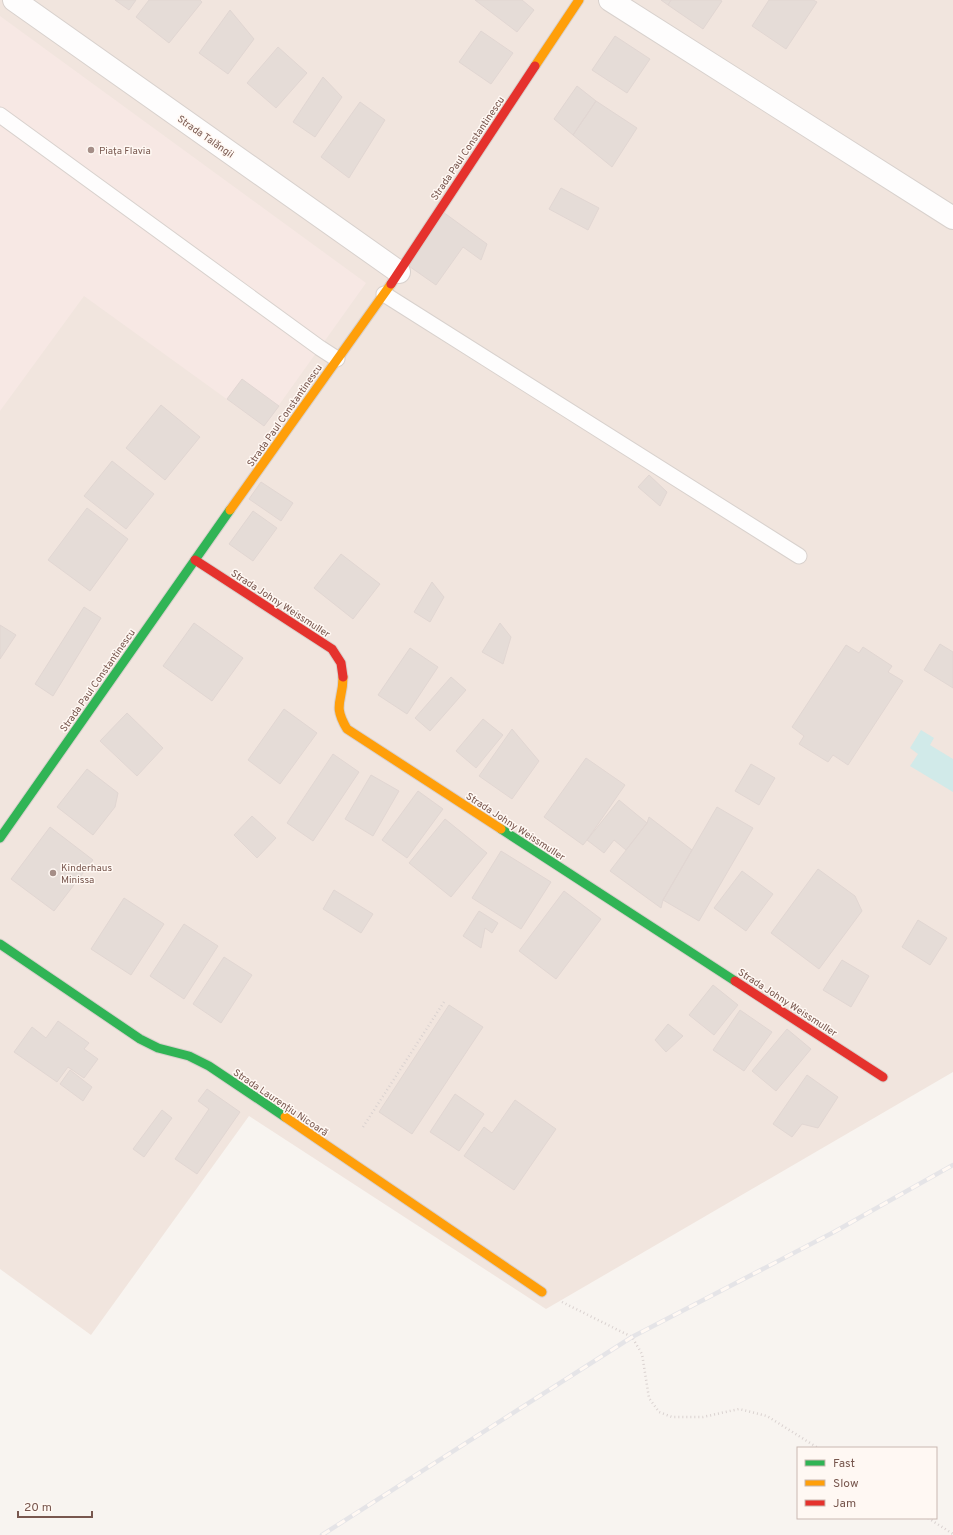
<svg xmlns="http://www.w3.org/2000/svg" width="953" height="1535" font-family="Overpass,sans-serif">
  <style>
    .residential { fill: #f1e5de }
    .commercial { fill: #f7e8e4 }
    .water { fill: #d1eae9 }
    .building { fill: #e5dcd7; stroke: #e1d6d2 }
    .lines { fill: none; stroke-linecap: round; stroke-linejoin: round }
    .lane-casing { stroke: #d8d1cd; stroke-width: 17 }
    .street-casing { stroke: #d8d1cd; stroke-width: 24 }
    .fast-casing { stroke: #d8d0cc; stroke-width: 11 }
    .slow-casing { stroke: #d8d0cc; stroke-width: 11 }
    .jam-casing { stroke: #d8d0cc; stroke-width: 11 }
    .path { stroke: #dad2d0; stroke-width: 2.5; stroke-dasharray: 1 3; stroke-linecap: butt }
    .lane { stroke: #fefdfd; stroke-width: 15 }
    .street { stroke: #fefdfd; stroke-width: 22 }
    .fast { stroke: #30b455; stroke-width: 9 }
    .slow { stroke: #ff9f0a; stroke-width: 9 }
    .jam { stroke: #e5322d; stroke-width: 9 }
    .rail-casing { stroke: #e5e4e7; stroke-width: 4.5 }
    .rail { stroke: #fff8f3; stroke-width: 3; stroke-dasharray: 9; stroke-linecap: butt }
    .poi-dot { fill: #a58e87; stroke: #fff8f3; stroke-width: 1.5 }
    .labels { text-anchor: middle; stroke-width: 3; stroke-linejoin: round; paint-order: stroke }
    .street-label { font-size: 10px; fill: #78574e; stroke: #fff8f3 }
    .poi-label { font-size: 10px; fill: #78574e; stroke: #fff8f3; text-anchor: start }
  </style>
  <rect width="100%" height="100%" fill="#f8f4f0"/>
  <path class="residential" d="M0,0h953v1072l-407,237 -297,-193 -158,219 -91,-66z"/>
  <path class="commercial" d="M0,16l366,267 -102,143 -180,-130 -84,115z"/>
  <path class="water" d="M921,730l13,8 -4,7 23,14v33l-43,-26 8,-12 -8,-6z"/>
  <path class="building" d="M115,0h21l-7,10z
    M149,0h51l2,2 -33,41 -33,-26z
    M475,0h47l12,10 -17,22z
    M661,0h10l-3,5z
    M671,0h49l2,1 -19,28 -35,-24z
    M769,0h44l4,2 -31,47 -34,-23z
    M230,10l24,29 -26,35 -29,-21z
    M481,31l32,22 -22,31 -32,-22z
    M615,36l35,23 -23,34 -35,-23z
    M278,47l29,26 -31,35 -29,-25z
    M323,77l19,20 -27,40 -22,-15z
    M577,86l19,15 -23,34 -19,-16z
    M596,101l41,27 -25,39 -39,-32z
    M360,102l25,18 -36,58 -28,-21z
    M561,188l38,20 -11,22 -39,-21z
    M443,212l44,32 -6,16 -18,-13 -27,38 -30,-21z
    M242,379l37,27 -15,20 -37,-27z
    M161,405l39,32 -35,43 -39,-32z
    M112,461l42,33 -28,35 -42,-33z
    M649,475l18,17 -7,14 -22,-19z
    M261,482l32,21 -12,18 -32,-22z
    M87,508l41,31 -38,52 -42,-31z
    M253,511l24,17 -24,33 -24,-17z
    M341,554l39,30 -27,35 -39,-31z
    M432,582l12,15 -14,25 -16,-10z
    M84,607l17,11 -48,78 -18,-12z
    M194,623l49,35 -31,43 -49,-35z
    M500,623l11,14 -8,27 -21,-12z
    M0,625l16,10 -16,24z
    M940,644l13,8v36l-29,-18z
    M846,645l13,8 4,-6 29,19 -4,6 15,9 -55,84 -15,-10 -5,7 -29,-18 5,-8 -12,-9z
    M410,648l28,19 -31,47 -29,-19z
    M451,677l15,13 -36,41 -15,-13z
    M284,709l33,24 -37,51 -32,-24z
    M127,713l36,35 -26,28 -37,-35z
    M483,719l20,16 -27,33 -20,-17z
    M512,729l27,32 -27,38 -33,-23z
    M333,754l26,18 -46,69 -26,-18z
    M586,758l39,27 -38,55 -4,5 -39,-28z
    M751,764l24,14 -16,27 -24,-14z
    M87,769l31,24 -3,14 -22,28 -36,-28z
    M371,775l28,16 -26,45 -28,-17z
    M418,791l25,18 -36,49 -25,-18z
    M619,800l28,23 -21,27 -12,-10 -10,13 -17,-13z
    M717,807l36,21 -54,93 -36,-21z
    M252,816l24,22 -19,20 -23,-23z
    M649,817l43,33 -29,50 -2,8 -51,-37 37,-48z
    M445,819l42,34 -36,44 -42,-34z
    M50,827l43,33 -39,51 -43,-32z
    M501,851l50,31 -30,47 -49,-31z
    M818,869l37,27 7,15 -43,58 -48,-36z
    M742,871l31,23 -27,37 -32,-23z
    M334,890l39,24 -12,19 -38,-24z
    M564,891l37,28 -45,60 -37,-28z
    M124,898l40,26 -33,51 -40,-26z
    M479,911l19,12 -6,10 -7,-5 -4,20 -18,-12z
    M918,920l29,18 -17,27 -28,-18z
    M184,924l34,22 -34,53 -34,-23z
    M224,957l28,18 -31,48 -28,-19z
    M842,960l27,16 -18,31 -28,-17z
    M713,985l25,20 -24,30 -25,-20z
    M449,1005l34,22 -71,107 -33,-22z
    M740,1010l32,22 -28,39 -31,-21z
    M58,1021l31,22 -5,6 14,10 -14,19 -16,-11 -11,15 -43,-30 18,-25 14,11z
    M668,1024l15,12 -17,16 -11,-12z
    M787,1029l24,20 -35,42 -24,-20z
    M70,1070l22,17 -9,14 -23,-17z
    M807,1075l31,22 -20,31 -16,-4 -10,13 -19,-13z
    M207,1089l33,23 -43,62 -22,-15 34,-50 -11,-8z
    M455,1094l29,20 -25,37 -29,-19z
    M515,1100l41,29 -42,61 -50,-34 20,-29 8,6z
    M162,1110l10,8 -28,39 -11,-8z"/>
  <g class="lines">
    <defs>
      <path id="lane" d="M0,115l320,233 17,11
        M384,294l415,262"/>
      <path id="street" d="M14,0l385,272
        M610,0l343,218"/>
      <path id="fast" d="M501,829l234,152
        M0,838l230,-328
        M0,944l140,95 18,9 31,8 20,10 76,51"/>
      <path id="slow" d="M535,66l44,-66
        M230,510l161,-226
        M343,677c0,25 -11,27 4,52l154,100
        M285,1117l257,175"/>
      <path id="jam" d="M391,284l144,-218
        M195,560l137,89 9,14 2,14
        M735,981l148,96"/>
    </defs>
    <use href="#lane" class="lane-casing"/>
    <use href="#street" class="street-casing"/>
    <use href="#fast" class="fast-casing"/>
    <use href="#slow" class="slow-casing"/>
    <use href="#jam" class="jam-casing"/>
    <path class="path" d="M363,1127l81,-125
      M562,1302l70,35 10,17 7,44 10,14 13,5h31l36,-8 28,7 51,32
      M928,1518l25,16"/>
    <use href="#lane" class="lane"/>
    <use href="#street" class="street"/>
    <use href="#fast" class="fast"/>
    <use href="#slow" class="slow"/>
    <use href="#jam" class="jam"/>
    <defs>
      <path id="rail" d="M322,1535l310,-198 202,-105 119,-67"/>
    </defs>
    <use href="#rail" class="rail-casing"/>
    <use href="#rail" class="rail"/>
  </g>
  <g class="poi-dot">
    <circle cx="91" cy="150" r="4"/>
    <circle cx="53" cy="873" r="4"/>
  </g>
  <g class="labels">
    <g class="street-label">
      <text transform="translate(206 136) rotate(35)" y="4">Strada Talăngii</text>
      <text transform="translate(467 148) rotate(-56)" y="4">Strada Paul Constantinescu</text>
      <text transform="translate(284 415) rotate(-55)" y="4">Strada Paul Constantinescu</text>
      <text transform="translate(281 603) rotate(33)" y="4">Strada Johny Weissmuller</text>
      <text transform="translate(97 680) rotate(-55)" y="4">Strada Paul Constantinescu</text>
      <text transform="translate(516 826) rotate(33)" y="4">Strada Johny Weissmuller</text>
      <text transform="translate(788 1002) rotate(33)" y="4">Strada Johny Weissmuller</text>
      <text transform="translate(281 1102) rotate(34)" y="4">Strada Laurențiu Nicoară</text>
    </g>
    <g class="poi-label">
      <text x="99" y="154">Piața Flavia</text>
      <text x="61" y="871">Kinderhaus<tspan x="61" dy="12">Minissa</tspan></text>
    </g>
  </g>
  <rect x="797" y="1447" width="140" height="72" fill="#fff8f3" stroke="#c9b8b1"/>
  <rect x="805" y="1460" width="20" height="6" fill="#30b455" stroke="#c9b8b1"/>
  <text x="833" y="1467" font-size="12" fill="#78574e">Fast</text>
  <rect x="805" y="1480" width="20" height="6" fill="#ff9f0a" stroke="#c9b8b1"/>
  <text x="833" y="1487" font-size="12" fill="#78574e">Slow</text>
  <rect x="805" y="1500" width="20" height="6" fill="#e5322d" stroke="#c9b8b1"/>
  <text x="833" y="1507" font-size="12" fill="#78574e">Jam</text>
  <path d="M18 1511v6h74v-6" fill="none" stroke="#78574e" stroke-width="2"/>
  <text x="24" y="1511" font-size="12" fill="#78574e" stroke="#fff8f3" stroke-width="3" paint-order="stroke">20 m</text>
</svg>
